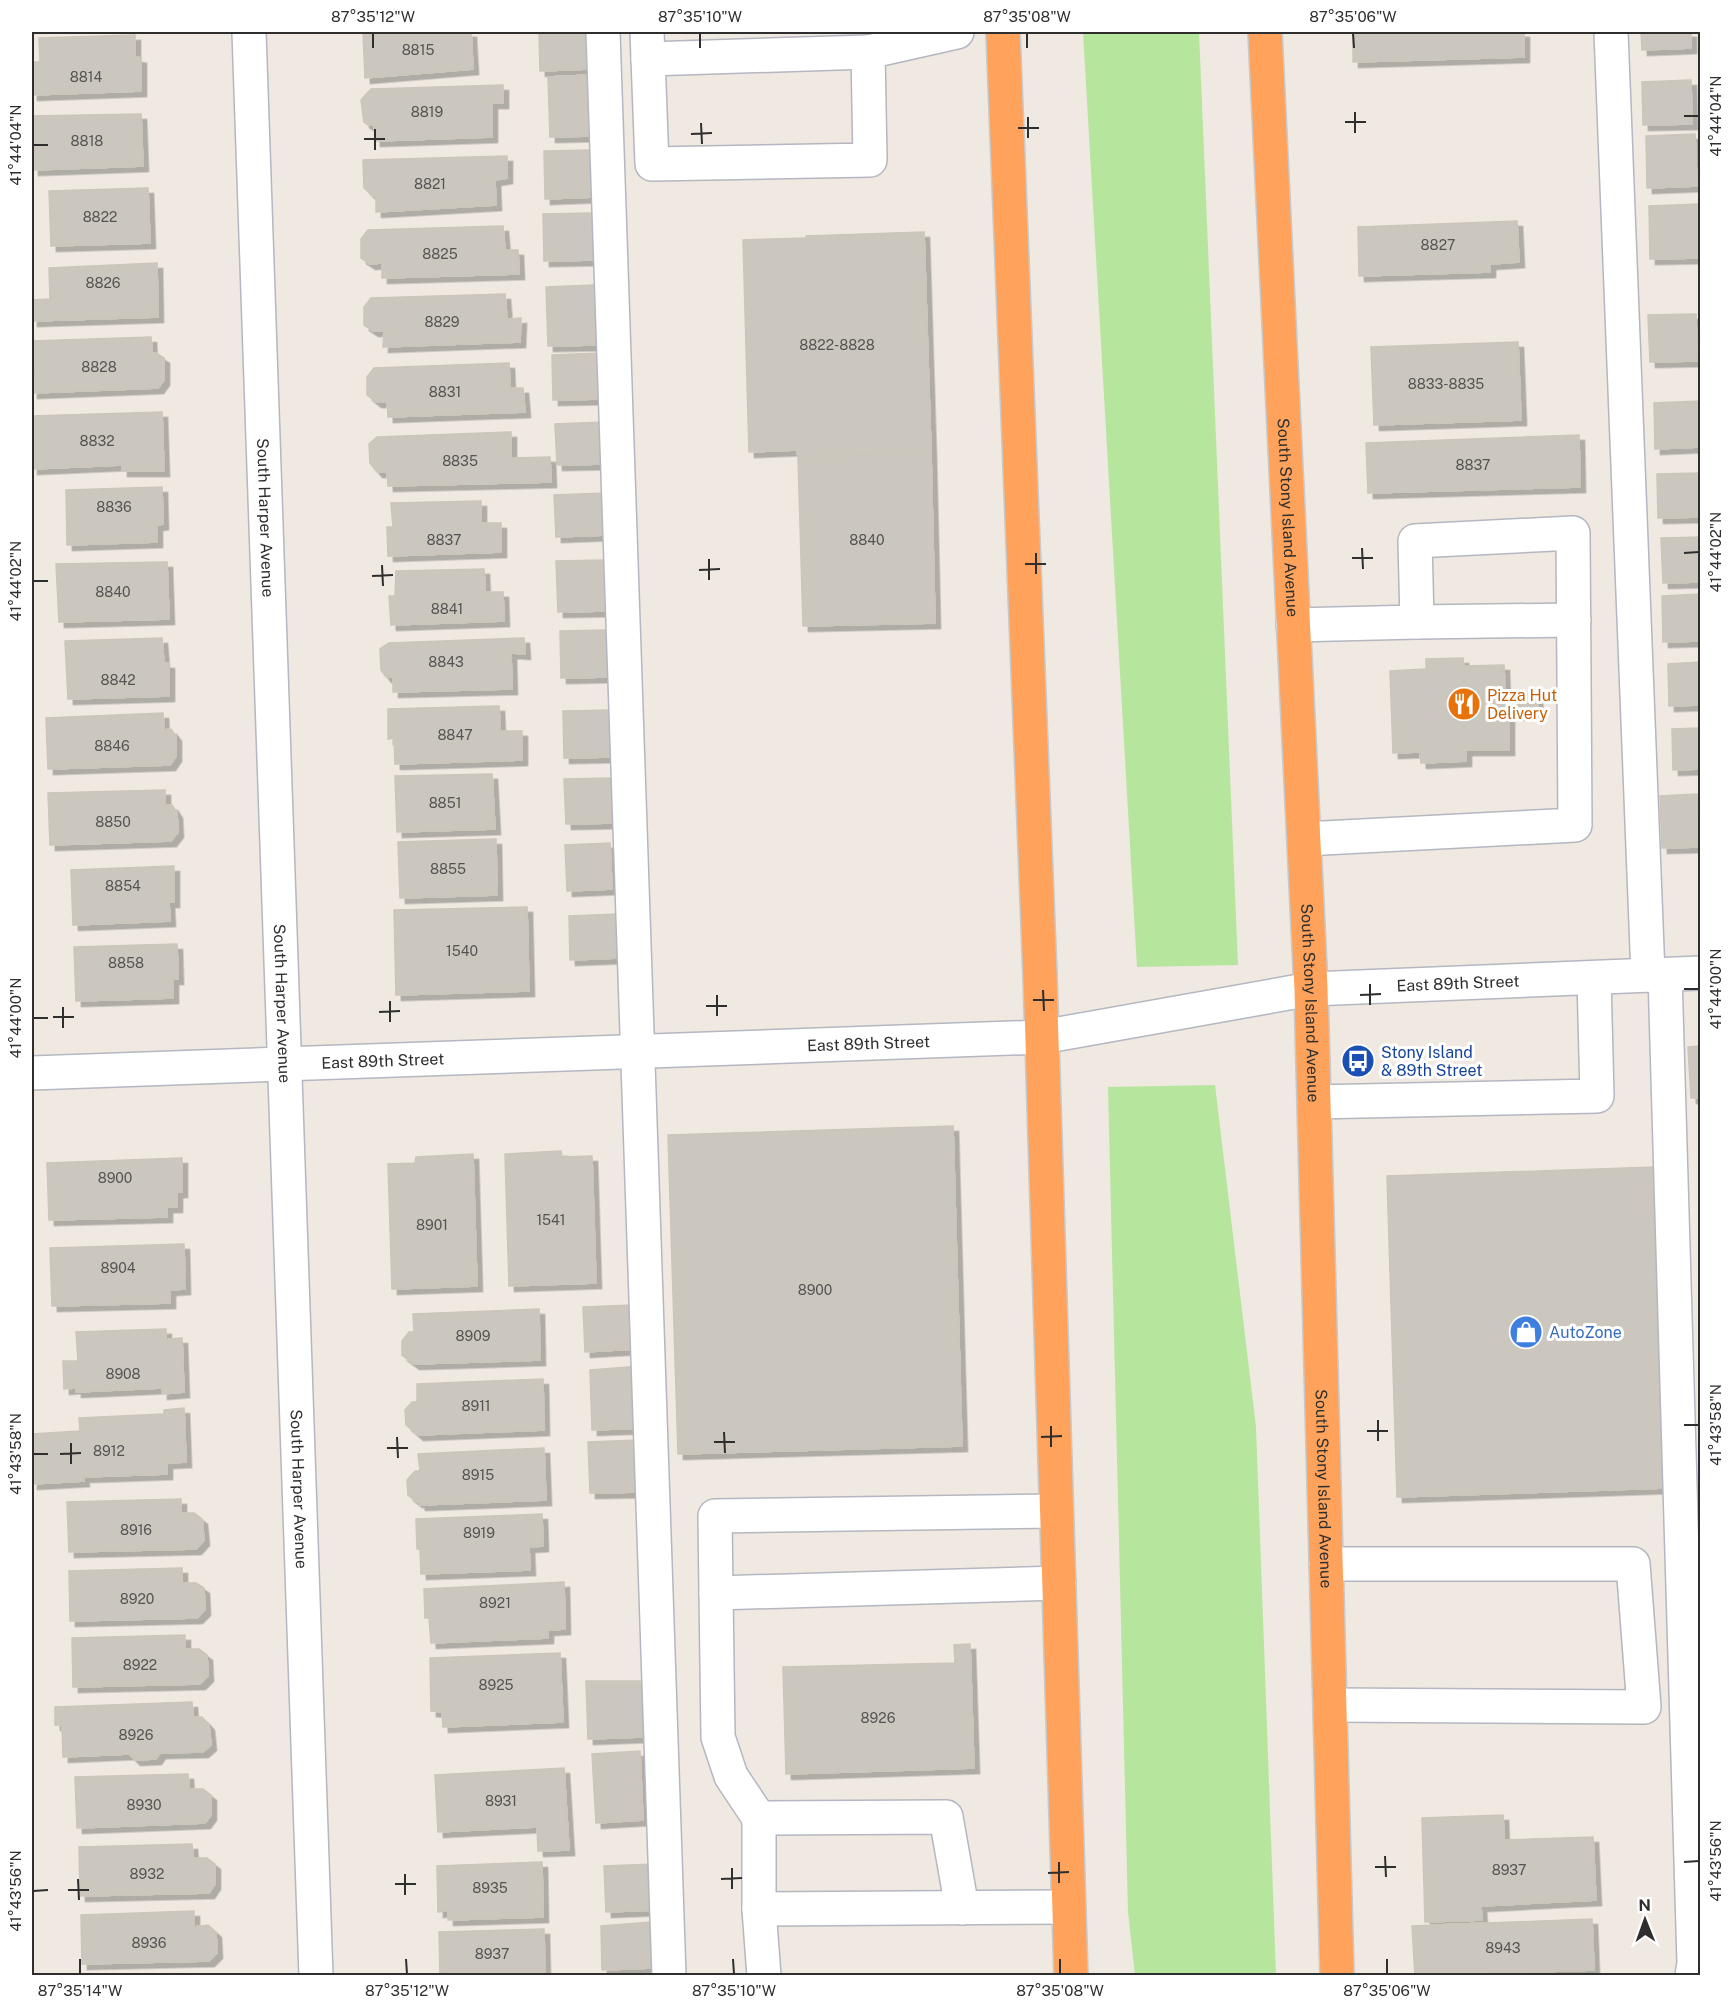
<svg xmlns="http://www.w3.org/2000/svg" width="1732" height="2007" font-family="'Public Sans',sans-serif">
  <style>
    .grass { fill: #b6e59e }
    .building { fill: #cbc7bf; stroke: #cbc5ba; stroke-width: 1.5; filter: url(#shadow) }
    .lines { fill: none; stroke-linecap: round; stroke-linejoin: round }
    .minor-casing { stroke: #b4b7c1; stroke-width: 36 }
    .highway-casing { stroke: #c9c9c9; stroke-width: 36 }
    .minor { stroke: #fff; stroke-width: 33 }
    .highway { stroke: #ffa35c; stroke-width: 33 }
    .ticks { fill: none; stroke: #2e2e2e; stroke-width: 2 }
    .labels { text-anchor: middle; stroke-width: 6; stroke-linejoin: round; paint-order: stroke }
    .number-label { font-size: 14px; fill: #555452 }
    .street-label { font-size: 16px; fill: #2e2e2e; stroke: #fff }
    .food-label { font-size: 16px; fill: #c56008; stroke: #fff; text-anchor: start }
    .transit-label { font-size: 16px; fill: #164399; stroke: #fff; text-anchor: start }
    .shop-label { font-size: 16px; fill: #366cbe; stroke: #fff; text-anchor: start }
    .neatline { fill: none; stroke: #2e2e2e; stroke-width: 2 }
    .ticks-label { font-size: 15px; text-anchor: middle; fill: #2e2e2e }
  </style>
  <defs>
    <filter id="shadow"><feDropShadow dx="5.5" dy="5.5" stdDeviation="0" flood-color="#0004"/></filter>
  </defs>
  <rect width="100%" height="100%" fill="#efe9e1"/>
  <path class="grass" d="M1083,32h116l39,933 -101,2z
    M1215,1085l41,342 20,548h-141l-7,-63 -20,-825z"/>
  <path class="building" d="M363,32h108l2,37 -108,9z
    M539,32h49l1,37 -49,2z
    M1353,32h171v25l-171,5z
    M1641,32h50v16l-49,2z
    M135,35v22l6,1v33l-109,4v-33h8l-1,-24z
    M592,75l1,61 -43,1 -2,-60z
    M1691,80l1,44 -49,1 -1,-43z
    M503,85v18h-11v34l-117,4 -1,-16h-6l-4,-3 -3,-22 10,-11z
    M141,114l2,52 -110,4 -1,-54z
    M1695,134l2,52 -50,2 -1,-52z
    M593,150l2,47 -50,2 -1,-48z
    M507,156v22l-12,2 1,25 -120,7v-16h-3l-9,-8 -1,-28z
    M148,188l2,55 -99,3 -2,-55z
    M1700,204v54l-50,1 -1,-53z
    M595,213l1,47 -52,1 -1,-47z
    M1517,221l2,41 -29,2v8l-131,4 -1,-49z
    M503,226l2,24h13l1,24 -137,4v-15l-12,1 -9,-6v-19l7,-9z
    M924,232l7,221 -133,4 -1,-7 -48,2 -6,-212 63,-2v-2z
    M157,263l1,54 -126,4v-21l18,-1 -1,-31z
    M594,285l2,60 -48,1 -2,-59z
    M505,294l2,25 14,-1 -1,24 -137,5 1,-16h-11l-9,-6v-18l7,-9z
    M1696,314l1,47 -47,1 -2,-47z
    M151,337l1,16h4l8,5v22l-6,8 -126,5v-17h2l-2,-35z
    M1518,342l3,78 -147,5 -3,-78z
    M600,353l2,46 -49,1 -1,-45z
    M509,363l1,25h13l2,24 -137,5 -1,-15h-11l-9,-7v-18l7,-9z
    M1700,401v46l-45,2 -1,-46z
    M162,412l2,59h-42v-6l-90,4v-53z
    M604,422l2,42 -49,1 -2,-41z
    M511,432v26l39,-1 1,25 -163,4 -1,-14h-10l-7,-9 -1,-19 8,-7z
    M1579,435l1,52 -212,6 -2,-50z
    M931,453l4,170 -132,3 -5,-169z
    M1700,473v44l-42,1 -1,-44z
    M162,487l1,37 -6,1v17l-90,3 -1,-55z
    M605,493l1,42 -50,2 -2,-42z
    M481,501v22h20v29l-113,4 -1,-29h6l-2,-24z
    M1700,537v45l-37,1 -2,-45z
    M605,560l2,51 -49,1 -2,-51z
    M167,562l2,57 -110,3 -3,-58z
    M484,569l1,23h18l1,29 -113,4 -2,-29h6l1,-25z
    M1700,594v47l-37,1 -1,-46z
    M607,630l2,47 -48,1 -1,-47z
    M162,638l2,25h5v33l-101,3 -3,-58z
    M524,638l1,16 -14,-1 1,36 -119,3v-15h-7l-5,-7 -1,-21 9,-6z
    M1463,658l1,8 40,-1 1,30 32,-1 1,20 -29,1v35h-43v11l-45,2 -1,-11 -27,1 -3,-82 36,-2v-10z
    M1700,662v43l-31,1 -1,-42z
    M499,706l1,25h22v29l-127,4 -1,-26 -6,1v-30z
    M611,710l1,47 -48,1 -1,-47z
    M163,713l1,17 7,-1 5,7v20l-6,9 -122,4 -2,-51z
    M1700,728v41l-27,1 -1,-41z
    M492,774l3,55 -98,3 -2,-56z
    M614,778l1,45 -49,1 -2,-45z
    M165,790v15h7l5,8 1,19 -7,9 -121,4 -2,-52z
    M1697,794l1,15h2v38l-38,1 -2,-52z
    M496,839l1,56 -97,3 -2,-56z
    M610,843l2,46 -45,2 -2,-46z
    M174,866v36h-5l1,19 -97,4 -2,-55z
    M527,907l2,84 -133,4 -2,-85z
    M618,914l1,44 -49,2 -1,-44z
    M177,944l1,35h-5v19l-97,3 -2,-54z
    M1700,1046v52h-9l-3,-51z
    M953,1126l9,320 -284,8 -10,-319z
    M561,1151l1,6 30,-1 4,127 -87,3 -4,-132z
    M473,1154l4,132 -85,3 -4,-125 27,-1 1,-6z
    M182,1158v34h-5v15h-10v10l-118,3 -2,-57z
    M1655,1167l10,321 -268,9 -10,-321z
    M184,1244l1,45 -15,1v13l-118,3 -2,-58z
    M633,1305l1,44 -49,3 -2,-45z
    M539,1309l1,51 -126,4 -12,-9v-14l7,-9h5l-1,-18z
    M166,1329v10l16,-1 2,54 -22,2v-6l-86,4v-4l-12,1 -1,-28h15l-2,-29z
    M641,1366l2,62 -51,2 -2,-60z
    M543,1379l1,51 -126,5 -12,-10 -1,-15 7,-8h5v-18z
    M184,1408l2,54 -19,1v11l-84,3 1,4 -52,3v-50l48,-3 -1,-13 85,-4v-4z
    M639,1440l3,52 -52,1 -2,-51z
    M544,1448l2,52 -126,5 -1,-4 -2,1 -9,-7 -1,-15 8,-9h5l-2,-17z
    M181,1499v14h13l8,6 2,21 -8,9 -127,3 -2,-50z
    M542,1514l1,32 -14,1 1,23 -109,4 -1,-25h-3l-1,-30z
    M182,1568v15h14l8,5 1,22 -8,8 -127,3 -1,-50z
    M564,1582l1,47 -17,1v8l-117,5 -2,-25h-4l-1,-29z
    M185,1635v14h14l8,6 1,21 -8,8 -127,3 -1,-49z
    M970,1644l4,124 -188,6 -3,-107 172,-4 -1,-18z
    M560,1653l3,69 -120,5 -1,-15 -11,-1 -1,-53z
    M586,1681h54l2,56 -54,2z
    M192,1702l1,15h9l7,8 2,20 -8,7 -43,1 -4,6 -21,1 -6,-6 -66,3 -1,-32h-7v-18z
    M640,1751l3,69 -47,3 -4,-69z
    M564,1768l5,82 -31,1 -1,-24 -99,5 -3,-57z
    M188,1774l1,15h14l8,6v20l-6,8 -128,5 -2,-51z
    M1503,1815l1,25 89,-3 3,63 -115,6 1,14 -57,2 -3,-104z
    M192,1844l1,14h14l8,6v20l-6,9 -129,3 -1,-49z
    M542,1862l1,55 -95,3v-10l-10,2 -1,-46z
    M654,1864l1,46 -49,2 -2,-46z
    M194,1911v16l14,-2 8,7 1,21 -8,8 -127,3 -1,-49z
    M1592,1919l2,51 -179,6 -3,-50z
    M651,1922l1,46 -50,2 -1,-44z
    M544,1929l1,47h-105l-1,-44z"/>
  <g class="lines">
    <defs>
      <g id="minor">
        <path id="s1" d="M249,32l67,1944"/>
        <path d="M603,32l66,1944"/>
        <path d="M647,32l5,132 218,-4 -2,-108 89,-20"/>
        <path d="M1611,32l37,943"/>
        <path d="M648,59l220,-7"/>
        <path d="M1417,622l157,-2"/>
        <path d="M1293,625l124,-3 -2,-81 158,-8 2,292 -271,14"/>
        <path d="M1665,975l29,988 -2,13"/>
        <path id="s2" d="M32,1073l1010,-36 269,-48 389,-16"/>
        <path d="M1314,1102l283,-6 -3,-118"/>
        <path d="M1056,1511l-341,5 1,77 343,-10"/>
        <path d="M1326,1564h307l11,143 -314,-2"/>
        <path d="M716,1593l2,144 13,39 28,42"/>
        <path d="M759,1909l309,-2"/>
        <path d="M764,1976l-5,-67v-91l187,-1 16,91"/>
      </g>
      <g id="highway">
        <path d="M1003,32l37,944 31,1000"/>
        <path id="s3" d="M1265,32l46,957 26,987"/>
      </g>
    </defs>
    <use href="#minor" class="minor-casing"/>
    <use href="#highway" class="highway-casing"/>
    <use href="#minor" class="minor"/>
    <use href="#highway" class="highway"/>
  </g>
  <path class="ticks" d="M373,33v15M700,33v15M1027,33v15M1353,33l1,15M1355,112v21M1684,116h15M1028,117v21M1345,122h21M701,123l1,21M1018,128h21M375,129v21M691,134l21,-1M364,139h21M33,145h15M1362,548l1,21M1036,553v21M1684,553l15,-1M1352,558h21M709,559v21M1025,564h21M382,565l1,21M699,570l21,-1M372,576l21,-1M33,581h15M1370,984v21M1684,989h15M1043,990l1,21M717,995v21M1360,995l21,-1M1033,1000h21M390,1001v21M706,1006h21M63,1007v21M379,1012l21,-1M53,1017h21M33,1018h15M1378,1420v21M1684,1425h15M1051,1426v21M1367,1431h21M724,1432l1,21M397,1437l1,21M1041,1437l21,-1M714,1442h21M71,1443v21M387,1448h21M33,1454h15M60,1454l21,-1M1385,1856l1,21M1059,1862v21M1684,1862l15,-1M1375,1867h21M732,1868v21M1048,1873l21,-1M405,1874v21M78,1879l1,21M721,1879l21,-1M395,1884h21M68,1890h21M33,1891l15,-1M80,1959v15M406,1959l1,15M733,1959l1,15M1060,1959v15M1387,1959v15"/>
  <defs>
    <symbol id="restaurant-disc" viewBox="-11 -11 22 22"><circle r="9.5" fill="#e8710a" stroke="#fff"/><path d="M-5-6h1v4h1v-4h1v4h1v-4h1v5L-1.5 .5V6h-2V.5L-5-1ZM5-6V6H3V1.5H1.5Q1.5-4 5-6Z" fill="#fff"/></symbol>
    <symbol id="bus-disc" viewBox="-11 -11 22 22"><circle r="9.5" fill="#1a4fb4" stroke="#fff"/><path d="M-5-6H5V4H4V6H2V4H-2V6H-4V4H-5ZM-3.5-4V0h7V-4ZM-3.5 1.2v1.5H-2V1.2ZM2 1.2v1.5H3.5V1.2Z" fill="#fff"/></symbol>
    <symbol id="shop-disc" viewBox="-11 -11 22 22"><circle r="9.5" fill="#3f7fe0" stroke="#fff"/><path d="M-5-2.5h2.3a2.7 3.5 0 0 1 5.4 0H5L5.5 6h-11ZM-1.5-2.5h3a1.5 2.3 0 0 0-3 0Z" fill="#fff"/></symbol>
  </defs>
  <g fill-rule="evenodd">
    <use href="#restaurant-disc" x="1445" y="685" width="38" height="38"/>
    <use href="#bus-disc" x="1339" y="1042" width="38" height="38"/>
    <use href="#shop-disc" x="1507" y="1313" width="38" height="38"/>
  </g>
  <g class="labels">
    <g class="number-label">
      <text x="418" y="55">8815</text>
      <text x="86" y="82">8814</text>
      <text x="427" y="117">8819</text>
      <text x="87" y="146">8818</text>
      <text x="430" y="189">8821</text>
      <text x="100" y="222">8822</text>
      <text x="1438" y="250">8827</text>
      <text x="440" y="259">8825</text>
      <text x="103" y="288">8826</text>
      <text x="442" y="327">8829</text>
      <text x="837" y="350">8822-8828</text>
      <text x="99" y="372">8828</text>
      <text x="1446" y="389">8833-8835</text>
      <text x="445" y="397">8831</text>
      <text x="97" y="446">8832</text>
      <text x="460" y="466">8835</text>
      <text x="1473" y="470">8837</text>
      <text x="114" y="512">8836</text>
      <text x="444" y="545">8837</text>
      <text x="867" y="545">8840</text>
      <text x="113" y="597">8840</text>
      <text x="447" y="614">8841</text>
      <text x="446" y="667">8843</text>
      <text x="118" y="685">8842</text>
      <text x="455" y="740">8847</text>
      <text x="112" y="751">8846</text>
      <text x="445" y="808">8851</text>
      <text x="113" y="827">8850</text>
      <text x="448" y="874">8855</text>
      <text x="123" y="891">8854</text>
      <text x="462" y="956">1540</text>
      <text x="126" y="968">8858</text>
      <text x="115" y="1183">8900</text>
      <text x="551" y="1225">1541</text>
      <text x="432" y="1230">8901</text>
      <text x="118" y="1273">8904</text>
      <text x="815" y="1295">8900</text>
      <text x="473" y="1341">8909</text>
      <text x="123" y="1379">8908</text>
      <text x="476" y="1411">8911</text>
      <text x="109" y="1456">8912</text>
      <text x="478" y="1480">8915</text>
      <text x="136" y="1535">8916</text>
      <text x="479" y="1538">8919</text>
      <text x="137" y="1604">8920</text>
      <text x="495" y="1608">8921</text>
      <text x="140" y="1670">8922</text>
      <text x="496" y="1690">8925</text>
      <text x="878" y="1723">8926</text>
      <text x="136" y="1740">8926</text>
      <text x="501" y="1806">8931</text>
      <text x="144" y="1810">8930</text>
      <text x="1509" y="1875">8937</text>
      <text x="147" y="1879">8932</text>
      <text x="490" y="1893">8935</text>
      <text x="149" y="1948">8936</text>
      <text x="1503" y="1953">8943</text>
      <text x="492" y="1959">8937</text>
    </g>
    <g class="street-label">
      <text dy="6" stroke="none"><textPath href="#s1" startOffset="486">South Harper Avenue</textPath></text>
      <text dy="6" stroke="none"><textPath href="#s3" startOffset="486">South Stony Island Avenue</textPath></text>
      <text dy="6" stroke="none"><textPath href="#s2" startOffset="1431">East 89th Street</textPath></text>
      <text dy="6" stroke="none"><textPath href="#s1" startOffset="972">South Harper Avenue</textPath></text>
      <text dy="6" stroke="none"><textPath href="#s3" startOffset="972">South Stony Island Avenue</textPath></text>
      <text dy="6" stroke="none"><textPath href="#s2" startOffset="837">East 89th Street</textPath></text>
      <text dy="6" stroke="none"><textPath href="#s2" startOffset="351">East 89th Street</textPath></text>
      <text dy="6" stroke="none"><textPath href="#s1" startOffset="1458">South Harper Avenue</textPath></text>
      <text dy="6" stroke="none"><textPath href="#s3" startOffset="1458">South Stony Island Avenue</textPath></text>
    </g>
    <g class="food-label">
      <text x="1487" y="701">Pizza Hut<tspan x="1487" dy="18">Delivery</tspan></text>
    </g>
    <g class="transit-label">
      <text x="1381" y="1058">Stony Island<tspan x="1381" dy="18">&amp; 89th Street</tspan></text>
    </g>
    <g class="shop-label">
      <text x="1549" y="1338">AutoZone</text>
    </g>
  </g>
  <rect width="1732" height="2007" fill="none" stroke="#ffffff" stroke-width="66"/>
  <g transform="translate(1645 1920) rotate(359)" stroke="#ffffff" stroke-width="4.5" paint-order="stroke">
  <path d="M0-4.5L10 22L0 15L-10 22Z" fill="#2e2e2e"/>
  <text y="-9" font-size="16" font-weight="bold" text-anchor="middle" fill="#2e2e2e">N</text>
  </g>
  <rect x="33" y="33" width="1666" height="1941" class="neatline"/>
  <g class="ticks-label">
    <text x="373" y="22">87°35'12"W</text>
    <text x="700" y="22">87°35'10"W</text>
    <text x="1027" y="22">87°35'08"W</text>
    <text x="1353" y="22">87°35'06"W</text>
    <text transform="translate(1716 116) rotate(-90)" y="5">41°44'04"N</text>
    <text transform="translate(16 145) rotate(-90)" y="5">41°44'04"N</text>
    <text transform="translate(1716 552) rotate(-90)" y="5">41°44'02"N</text>
    <text transform="translate(16 581) rotate(-90)" y="5">41°44'02"N</text>
    <text transform="translate(1716 989) rotate(-90)" y="5">41°44'00"N</text>
    <text transform="translate(16 1018) rotate(-90)" y="5">41°44'00"N</text>
    <text transform="translate(1716 1425) rotate(-90)" y="5">41°43'58"N</text>
    <text transform="translate(16 1454) rotate(-90)" y="5">41°43'58"N</text>
    <text transform="translate(1716 1861) rotate(-90)" y="5">41°43'56"N</text>
    <text transform="translate(16 1891) rotate(-90)" y="5">41°43'56"N</text>
    <text x="80" y="1996">87°35'14"W</text>
    <text x="407" y="1996">87°35'12"W</text>
    <text x="734" y="1996">87°35'10"W</text>
    <text x="1060" y="1996">87°35'08"W</text>
    <text x="1387" y="1996">87°35'06"W</text>
  </g>
</svg>
